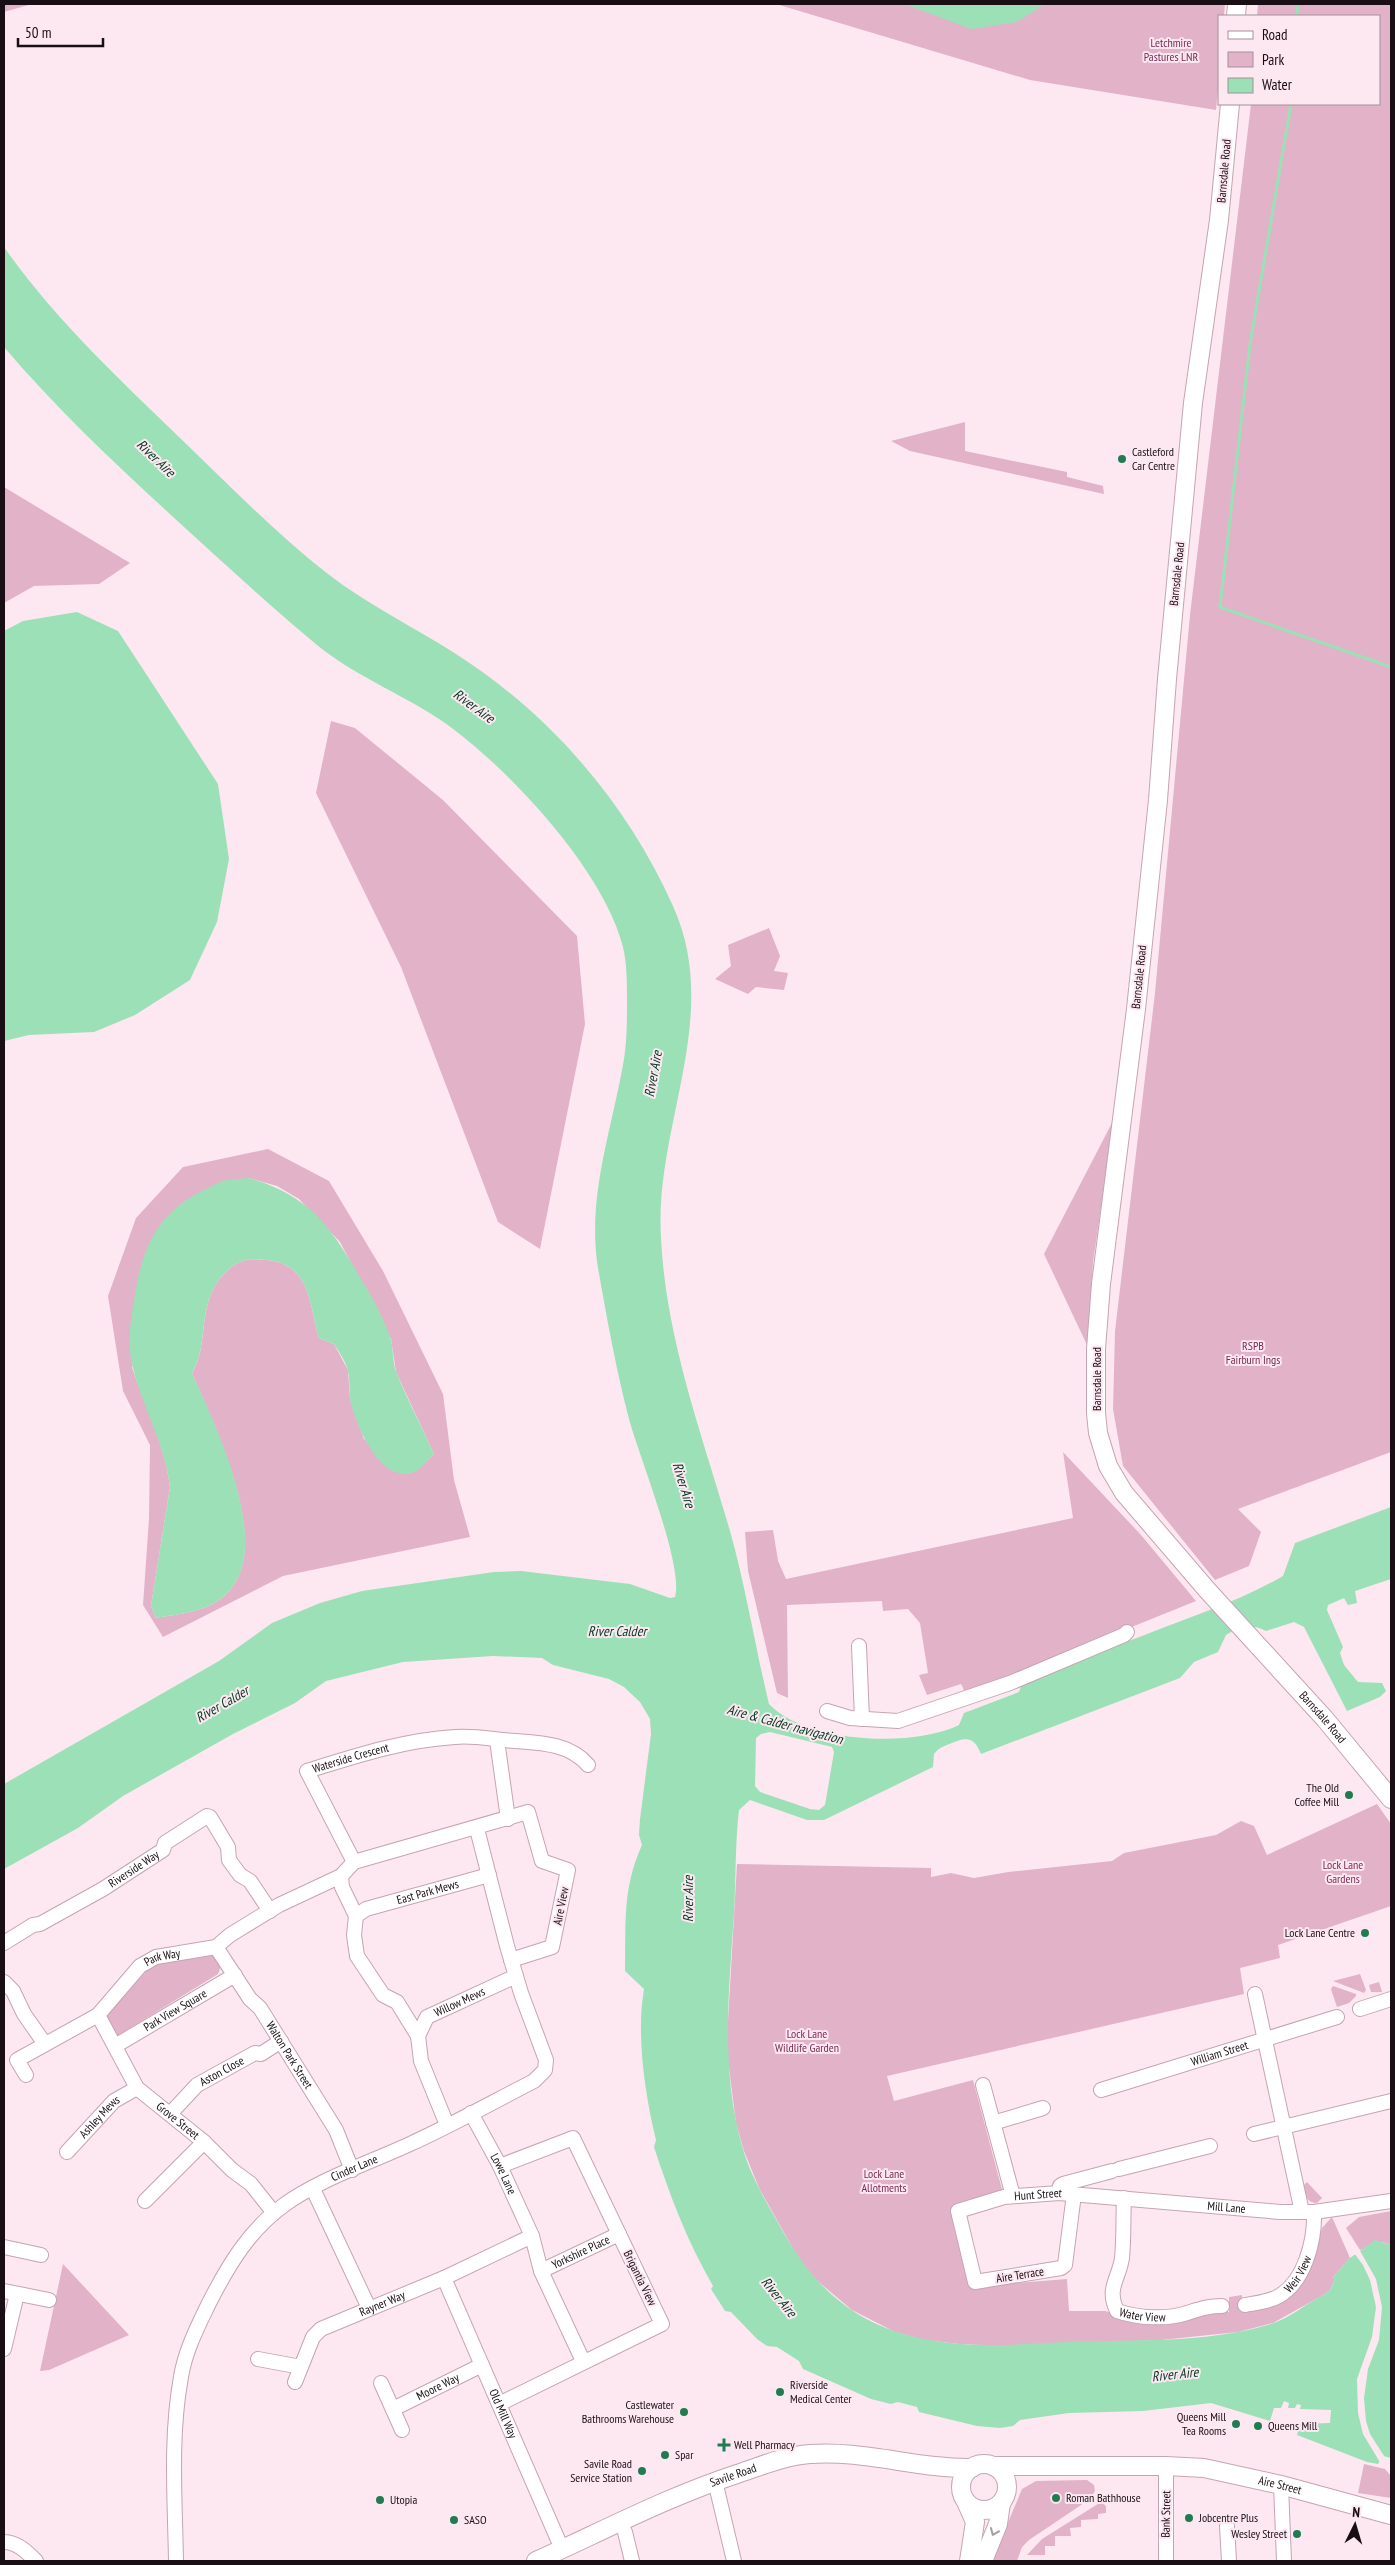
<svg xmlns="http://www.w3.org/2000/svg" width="1395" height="2565" font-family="'PT Sans Narrow',sans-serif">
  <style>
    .green { fill: #e2b2c9; fill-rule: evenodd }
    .water { fill: #9ce0b7; fill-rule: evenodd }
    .pier { fill: #fde8f1 }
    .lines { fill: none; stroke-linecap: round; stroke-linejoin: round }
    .stream { stroke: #9ce0b7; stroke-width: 3 }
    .minor-casing { stroke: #c5a4b3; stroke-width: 16 }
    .major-casing { stroke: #c5a4b3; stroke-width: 20 }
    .minor { stroke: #fff; stroke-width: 14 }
    .major { stroke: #fff; stroke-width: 18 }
    .oneway { stroke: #a39fa1 }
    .poi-dot { fill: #217b50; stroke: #fde8f1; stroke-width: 2 }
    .labels { text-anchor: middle; stroke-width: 4; stroke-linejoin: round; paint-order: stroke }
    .park-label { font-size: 12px; fill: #782b57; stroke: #fde8f1 }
    .street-label { font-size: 12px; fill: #190e13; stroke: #fde8f1 }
    .poi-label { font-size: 12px; fill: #190e13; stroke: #fde8f1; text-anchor: start }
    .water-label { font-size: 14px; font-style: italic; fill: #003920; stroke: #fde8f1 }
  </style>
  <rect width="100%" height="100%" fill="#fde8f1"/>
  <path class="green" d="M4,4h28l-28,8z
    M776,4h449l-1,12h-5v63l-3,31 -186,-30z
    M1258,4h133v1448l-153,57 23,23 -12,34 -34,14 -92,-114 -10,-57 2,-78 40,-338 35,-378 61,-511h128v-88h-122z
    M965,422v29l102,21v5l36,9 1,8 -194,-43 -19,-10z
    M4,487l126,76 -31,21 -65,2 -30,17z
    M331,721l24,7 88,72 134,136 8,88 -45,225 -42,-27 -97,-255 -85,-174z
    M769,928l11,28 -6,15 14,2 -4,17 -28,-3 -8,7 -33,-15 16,-13 -3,-21z
    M1114,1119l-21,143 -5,85 -44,-93z
    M268,1149l61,32 54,90 60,123 11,86 16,57 -187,39 -120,61 -20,-32 6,-86 1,-74 -27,-54 -15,-95 28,-78 47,-51zM249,1178l28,8 22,13 41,43 51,97 5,33 38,82 -17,16 -53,-31 -14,-40 -2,-29 -14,-26 -15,-6c-10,-34 -8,-74 -53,-78 -21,-2 -29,0 -44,16 -26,30 -12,68 -30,97 21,51 86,177 32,223 -18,16 -45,18 -68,22l-5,-12 19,-119c-5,-43 -25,-80 -38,-120z
    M1063,1452l78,83 55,66 -230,93 -5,-10 -34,11 -8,-20 9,-2 -8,-50 -12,-14 -25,2 -1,-10 -95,4 1,93 -11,-5 -29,-122 -3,-39 28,-2 5,31 8,18 287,-61z
    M1377,1804l14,20v82l-113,39 2,13 -40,10 4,26 -357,82 7,25 79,-21 31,117 -46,14 19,75 90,-7 2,32h36l34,8 56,-7h34v-15l13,-2 1,15 29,-6 42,-48 8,-28 10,-11 18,41 -17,19 2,2 -5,11 -5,4 -52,29 -35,9 -77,8 -160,6 -42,-2 -34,-4 -30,-8 -43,-22 -44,-37 -16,-26 -33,-59 -15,-37 -8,-28 -8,-63v-39l9,-157 194,4v9l20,-4 23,5 34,-6 104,-11 12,-8 92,-18 25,-14 13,5 13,29z
    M214,1952l7,14 -3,8 -101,62 -12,-20 47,-51z
    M1360,1974l6,16 -2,3 -31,-12z
    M1379,1982l3,10h-11l-2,-7z
    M1333,1986l23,8v2l-7,7 -12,4 -6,-18z
    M1307,2182l15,16 -5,5c-11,0 -12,-9 -13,-18z
    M1391,2211v34l-9,-3 -22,8 -14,-22 13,-11z
    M63,2264l66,71 -80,35 -9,1z
    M1364,2464l21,5 6,7v22l-33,-5z
    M1087,2480l7,5 1,6 -5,8 -61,41 -7,7 -5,14h-25l30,-72 14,-8z
    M1101,2502l5,4v7l-8,1v5l-17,1v7l-11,1 1,8h-16v10h-10v9h-18l15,-16z"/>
  <path class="water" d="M904,4h141l-28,18 -46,7z
    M4,247c49,70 113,130 174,189 49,47 97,97 150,138 40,31 86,53 128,80 95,61 171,149 217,252 50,111 -19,220 -12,332 5,102 41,196 69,293 16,57 25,115 39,173 37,39 143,44 190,21l5,-12 55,-21 2,-6c40,-17 80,-35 121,-50 48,-19 96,-34 141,-60l12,-33 96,-36v72l-36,12 2,12 -9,2 -4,-7 -16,7 -1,5 16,37 -3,6 4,12 14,17 24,1 4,8 -6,6 -33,14 -43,-84 -10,-5 -28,9c-13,-8 -28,-4 -40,4l-8,17 -24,10 -14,16 -199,76c-6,-16 -14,-18 -29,-11 -7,3 -13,4 -18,11l-1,13 -109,53h-17l-57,-20 -11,10c-4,34 -3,69 -5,103 -5,78 -14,159 9,236 8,28 24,54 38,79 27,49 61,86 116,104 55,18 112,13 169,10 68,-3 139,2 205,-18 20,-6 35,-21 54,-30l5,-4 5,-11 -2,-2 17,-19 25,-18 16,5v213l-8,-2 -5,8 -11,-2 -70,-27 3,-11 30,-1 1,-13 -31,-1 1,-4 -4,-1 -2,4h-7l1,-5 -5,-2 -3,7h-7l-4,13 -59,-18 -68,8 -74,2 -49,7 -7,6 -13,2 -23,-2 -58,-14 -2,-5 -19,-5 -7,2 -20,-5 -68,-30 -4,-8 -22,-14 -10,-1 -10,-7 -26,-27 -6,-1 -14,-22 2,-3c-26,-45 -43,-90 -59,-139l2,-7c-11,-45 -20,-105 -12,-151l-19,-18c1,-46 -3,-82 17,-126l-3,-10 1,-16 11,-85 -1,-15 -10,-17 -16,-15 -15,-8 -56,-14 -11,-7 -49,-2 -90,6 -77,19 -31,22 -62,31 -110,62 -45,32 -74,41v-85l215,-123 53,-38 48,-20 42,-12 132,-19 27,-1 109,13 40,14 5,-1c9,-31 -36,-141 -46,-178 -13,-50 -22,-100 -31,-151 -11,-68 12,-133 24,-198 5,-23 5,-47 5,-69 0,-18 0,-37 -4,-54 -19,-77 -116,-181 -181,-226 -40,-27 -87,-45 -125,-76 -46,-38 -89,-78 -133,-118 -63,-58 -125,-115 -180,-180zM770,1732l62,15 2,5 -9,53 -6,5 -9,-1 -50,-17 -5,-6 1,-48 5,-4z
    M77,612l41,19 100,153 11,75 -12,63 -27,58 -55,35 -41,17 -65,3 -25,6v-410l19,-10z
    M249,1178c58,17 79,45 108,94 13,22 25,41 33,65 4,12 2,26 7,37 11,27 25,53 37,80 -5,4 -10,12 -16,16 -35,21 -64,-47 -68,-72 -1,-9 0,-18 -2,-27 -2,-9 -9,-19 -14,-27l-15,-6c-10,-34 -8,-74 -53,-78 -21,-2 -29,0 -44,16 -26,30 -12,67 -30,97 22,50 86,178 32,223 -18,16 -45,18 -68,22l-5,-12 19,-119c-5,-43 -27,-78 -37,-119 -6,-22 -3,-45 1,-67 7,-49 21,-87 68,-110 7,-3 14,-8 21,-10 8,-2 18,-2 26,-3z"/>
  <path class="pier" d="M1359,2249l17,30 6,28 -3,33 -11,29 -4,29 2,23 4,13 16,25h-2l-3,5 -18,-30 -5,-21 -1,-34 15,-42 4,-30 -6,-27 -7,-15 -9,-12z"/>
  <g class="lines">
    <path class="stream" d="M1297,16l1,-12
      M1291,104l-41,240 -30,263 171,60"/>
    <defs>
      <g id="minor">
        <path d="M859,1646l3,73"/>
        <path d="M827,1711l23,7 48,3 112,-38 114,-48 3,-3"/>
        <path d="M497,1740l11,79"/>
        <path id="s1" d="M354,1862l-47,-91c48,-15 97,-31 148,-34 19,-2 41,3 60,4 28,2 55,3 73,24"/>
        <path d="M356,1916l-14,-29 -1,-11 13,-14 174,-50 14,49 26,9 -16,77 -41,13"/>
        <path id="s2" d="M4,1943l29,-18 7,-1 63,-35 60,-39 2,-7 42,-27 3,1 18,30 1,13 11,15 10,6 20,30"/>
        <path id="s3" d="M216,1947l34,52 10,9 76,122 16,40"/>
        <path d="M4,1982l9,9 11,23 21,30"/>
        <path d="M1255,1994l47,218"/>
        <path d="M1360,2009l31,-10"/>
        <path id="s4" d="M98,2015l39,73 67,54 28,28 19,14 23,29"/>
        <path id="s5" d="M418,2036l-21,-34 -14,-7 -26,-39 -3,-21 2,-19 10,-7 123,-34"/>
        <path id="s6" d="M115,2046l120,-71"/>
        <path id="s7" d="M26,2075l-9,-15 81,-45 42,-49 16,-9 60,-10 14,-12 49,-30 62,-29"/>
        <path d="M983,2085l30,111"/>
        <path id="s8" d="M1101,2090l236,-73"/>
        <path id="s9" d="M471,2113l29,53 32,70"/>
        <path id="s10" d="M170,2114l27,-29 58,-32 6,1 20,-13"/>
        <path d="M993,2123l50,-15"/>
        <path id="s11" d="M447,2125l-26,-64 -3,-25 9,-19 89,-41"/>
        <path d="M1254,2134l137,-33"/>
        <path id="s12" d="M67,2152l47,-51 23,-13"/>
        <path d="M1119,2169l91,-23"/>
        <path d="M313,2189l56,119"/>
        <path d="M1059,2193l1,-7 3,-2 49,-13"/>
        <path id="s13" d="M1074,2194l-9,71 -4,3 -86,14 -17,-71 46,-14 55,-4 221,19h34l77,-11"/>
        <path id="s14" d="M1124,2198c-1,20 0,40 -2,60 -3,21 -16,30 -5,53 21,7 49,9 70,2 13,-4 21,-7 35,-7"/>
        <path d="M145,2201l59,-59"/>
        <path d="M4,2247l37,8"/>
        <path id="s15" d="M541,2271l78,-37"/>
        <path id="s16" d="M444,2278l118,271"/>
        <path d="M4,2291l45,9"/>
        <path id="s17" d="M1245,2305c11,-2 24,-3 34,-9 26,-15 36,-56 35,-84"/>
        <path d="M4,2349l13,-55"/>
        <path d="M258,2359l43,8"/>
        <path id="s18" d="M295,2382l18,-45 8,-8 123,-51 88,-42 9,35 42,90"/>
        <path d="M381,2383l21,47"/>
        <path d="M499,2404l163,-80 -89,-186 -73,28"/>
        <path id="s19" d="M393,2409l89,-44"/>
        <path d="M715,2481l19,80"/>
        <path d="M1281,2485l3,76"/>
        <path d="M1227,2526l2,35"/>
        <path d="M625,2532l7,29"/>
        <path d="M4,2542c13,0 23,10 32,19"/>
        <path id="s20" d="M176,2561c-1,-61 -6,-124 5,-184 4,-26 17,-51 28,-74 19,-37 40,-73 75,-98 36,-26 85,-42 126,-61 42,-19 83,-42 124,-63l11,-11 1,-10 -25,-67 -14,-47 -30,-117"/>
        <path d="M1166,2561v-95"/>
      </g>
      <g id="major">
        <path d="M1236,16l1,-12"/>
        <path id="s21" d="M1230,104l-11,116 -26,183 -26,276 -9,121 -22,209 -35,275 -5,65v64l2,20 10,33 16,27 84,98 117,128 66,80"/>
        <circle cx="984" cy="2487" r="23"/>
        <path id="s22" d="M993,2466h173l38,2 77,17 110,30"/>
        <path d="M967,2504l8,18 -6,39"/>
        <path id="s23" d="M536,2561c67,-30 131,-64 201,-87 24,-8 47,-18 73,-20 55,-4 108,15 162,14"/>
        <path d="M983,2561l15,-37 3,-21"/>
      </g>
    </defs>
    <use href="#minor" class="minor-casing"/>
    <use href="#major" class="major-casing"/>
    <use href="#minor" class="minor"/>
    <use href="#major" class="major"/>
  </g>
  <defs><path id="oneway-chevron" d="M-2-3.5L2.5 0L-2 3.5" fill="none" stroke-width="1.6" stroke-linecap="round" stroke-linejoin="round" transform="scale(1.25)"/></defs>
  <use class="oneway" href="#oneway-chevron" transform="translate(994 2532) rotate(113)"/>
  <g class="poi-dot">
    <circle cx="1122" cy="459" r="5"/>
    <circle cx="1349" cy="1795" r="5"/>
    <circle cx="1365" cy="1933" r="5"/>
    <circle cx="780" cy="2392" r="5"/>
    <circle cx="684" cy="2412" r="5"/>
    <circle cx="1236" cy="2424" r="5"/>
    <circle cx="1258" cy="2426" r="5"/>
    <path d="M721.5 2437.5h5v5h5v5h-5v5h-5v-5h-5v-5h5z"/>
    <circle cx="665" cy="2455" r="5"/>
    <circle cx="642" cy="2471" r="5"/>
    <circle cx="1056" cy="2498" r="5"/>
    <circle cx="380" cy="2500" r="5"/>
    <circle cx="1189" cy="2518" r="5"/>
    <circle cx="454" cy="2520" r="5"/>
    <circle cx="1297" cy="2534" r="5"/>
  </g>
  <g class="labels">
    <g class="park-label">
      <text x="1171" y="47">Letchmire<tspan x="1171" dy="14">Pastures LNR</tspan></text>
      <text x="1253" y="1350">RSPB<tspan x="1253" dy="14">Fairburn Ings</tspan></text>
      <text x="1343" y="1869">Lock Lane<tspan x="1343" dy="14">Gardens</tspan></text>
      <text x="807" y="2038">Lock Lane<tspan x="807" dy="14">Wildlife Garden</tspan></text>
      <text x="884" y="2178">Lock Lane<tspan x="884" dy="14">Allotments</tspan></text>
    </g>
    <g class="street-label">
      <text transform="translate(1224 171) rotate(-85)" y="4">Barnsdale Road</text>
      <text transform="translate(1177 574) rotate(-84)" y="4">Barnsdale Road</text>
      <text transform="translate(1139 977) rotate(-84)" y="4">Barnsdale Road</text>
      <text transform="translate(1097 1379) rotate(-90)" y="4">Barnsdale Road</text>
      <text dy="4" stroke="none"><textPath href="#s21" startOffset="1702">Barnsdale Road</textPath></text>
      <text dy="4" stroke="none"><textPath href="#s1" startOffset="148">Waterside Crescent</textPath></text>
      <text dy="4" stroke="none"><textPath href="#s2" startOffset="150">Riverside Way</textPath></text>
      <text dy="4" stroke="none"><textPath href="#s5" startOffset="219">East Park Mews</textPath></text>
      <text transform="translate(561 1906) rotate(-79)" y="4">Aire View</text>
      <text dy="4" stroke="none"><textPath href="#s7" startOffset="199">Park Way</textPath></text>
      <text dy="4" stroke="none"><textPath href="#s11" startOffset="151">Willow Mews</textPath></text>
      <text dy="4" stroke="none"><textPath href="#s6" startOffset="70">Park View Square</textPath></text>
      <text dy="4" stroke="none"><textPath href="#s8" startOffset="124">William Street</textPath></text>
      <text dy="4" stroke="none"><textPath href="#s3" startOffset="131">Walton Park Street</textPath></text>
      <text dy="4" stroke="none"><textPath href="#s10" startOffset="68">Aston Close</textPath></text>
      <text dy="4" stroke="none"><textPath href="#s12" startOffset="48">Ashley Mews</textPath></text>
      <text dy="4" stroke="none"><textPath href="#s4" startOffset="135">Grove Street</textPath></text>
      <text dy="4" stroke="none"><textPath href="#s20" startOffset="468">Cinder Lane</textPath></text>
      <text dy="4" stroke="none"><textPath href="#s9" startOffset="69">Lowe Lane</textPath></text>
      <text dy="4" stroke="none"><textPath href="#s13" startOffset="319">Hunt Street</textPath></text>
      <text dy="4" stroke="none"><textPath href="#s13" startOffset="508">Mill Lane</textPath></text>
      <text dy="4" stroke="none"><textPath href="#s15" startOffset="44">Yorkshire Place</textPath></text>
      <text dy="4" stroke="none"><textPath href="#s17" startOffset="65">Weir View</textPath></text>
      <text transform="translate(1020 2275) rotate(-9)" y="4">Aire Terrace</text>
      <text transform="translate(640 2278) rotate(64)" y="4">Brigantia View</text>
      <text dy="4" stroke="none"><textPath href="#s18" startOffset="126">Rayner Way</textPath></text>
      <text dy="4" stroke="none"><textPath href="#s14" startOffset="141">Water View</textPath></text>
      <text dy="4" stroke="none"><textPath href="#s19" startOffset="50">Moore Way</textPath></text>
      <text dy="4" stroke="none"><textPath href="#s16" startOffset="148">Old Mill Way</textPath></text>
      <text dy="4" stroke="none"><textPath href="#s23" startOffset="215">Savile Road</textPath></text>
      <text dy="4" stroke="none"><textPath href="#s22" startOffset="289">Aire Street</textPath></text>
      <text transform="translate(1166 2514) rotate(-89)" y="4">Bank Street</text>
    </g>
    <g class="poi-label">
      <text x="1132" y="456">Castleford<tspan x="1132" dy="14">Car Centre</tspan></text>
      <text x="1339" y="1792" text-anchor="end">The Old<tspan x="1339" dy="14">Coffee Mill</tspan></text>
      <text x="1355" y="1937" text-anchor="end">Lock Lane Centre</text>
      <text x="790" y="2389">Riverside<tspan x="790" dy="14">Medical Center</tspan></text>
      <text x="674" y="2409" text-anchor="end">Castlewater<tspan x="674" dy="14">Bathrooms Warehouse</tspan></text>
      <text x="1226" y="2421" text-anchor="end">Queens Mill<tspan x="1226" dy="14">Tea Rooms</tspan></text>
      <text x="1268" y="2430">Queens Mill</text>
      <text x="734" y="2449">Well Pharmacy</text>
      <text x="675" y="2459">Spar</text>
      <text x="632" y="2468" text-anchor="end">Savile Road<tspan x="632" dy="14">Service Station</tspan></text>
      <text x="1066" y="2502">Roman Bathhouse</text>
      <text x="390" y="2504">Utopia</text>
      <text x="1199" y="2522">Jobcentre Plus</text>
      <text x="464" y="2524">SASO</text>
      <text x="1287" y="2538" text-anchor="end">Wesley Street</text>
    </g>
    <g class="water-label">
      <text transform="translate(156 458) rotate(44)" y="5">River Aire</text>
      <text transform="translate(474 706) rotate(36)" y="5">River Aire</text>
      <text transform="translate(653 1074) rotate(-80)" y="5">River Aire</text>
      <text transform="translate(684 1485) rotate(73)" y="5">River Aire</text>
      <text x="617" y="1636">River Calder</text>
      <text transform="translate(222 1704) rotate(-30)" y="5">River Calder</text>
      <text transform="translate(785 1724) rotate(15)" y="5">Aire &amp; Calder navigation</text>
      <text transform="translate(688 1899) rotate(-90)" y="5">River Aire</text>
      <text transform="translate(779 2297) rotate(51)" y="5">River Aire</text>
      <text transform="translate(1175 2374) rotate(-6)" y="5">River Aire</text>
    </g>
  </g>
  <rect width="1395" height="2565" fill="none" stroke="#190e13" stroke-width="10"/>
  <rect x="1218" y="15" width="162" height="90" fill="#fde8f1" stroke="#a29198"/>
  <rect x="1228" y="31" width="25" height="8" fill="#ffffff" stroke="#a29198"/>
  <text x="1262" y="40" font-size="15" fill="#190e13">Road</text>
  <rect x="1228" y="52" width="25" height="15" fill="#e2b2c9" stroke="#a29198"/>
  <text x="1262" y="65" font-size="15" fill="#190e13">Park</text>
  <rect x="1228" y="78" width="25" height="15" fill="#9ce0b7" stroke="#a29198"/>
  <text x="1262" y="90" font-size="15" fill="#190e13">Water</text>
  <g transform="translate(1355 2525) rotate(5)" stroke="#fde8f1" stroke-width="4" paint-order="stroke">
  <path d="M0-4L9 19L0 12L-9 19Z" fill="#190e13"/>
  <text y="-8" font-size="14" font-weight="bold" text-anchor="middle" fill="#190e13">N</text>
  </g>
  <path d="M18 38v8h85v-8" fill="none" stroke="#190e13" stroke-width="2.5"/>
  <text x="25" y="38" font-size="15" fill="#190e13" stroke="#fde8f1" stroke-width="4" paint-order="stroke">50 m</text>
</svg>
